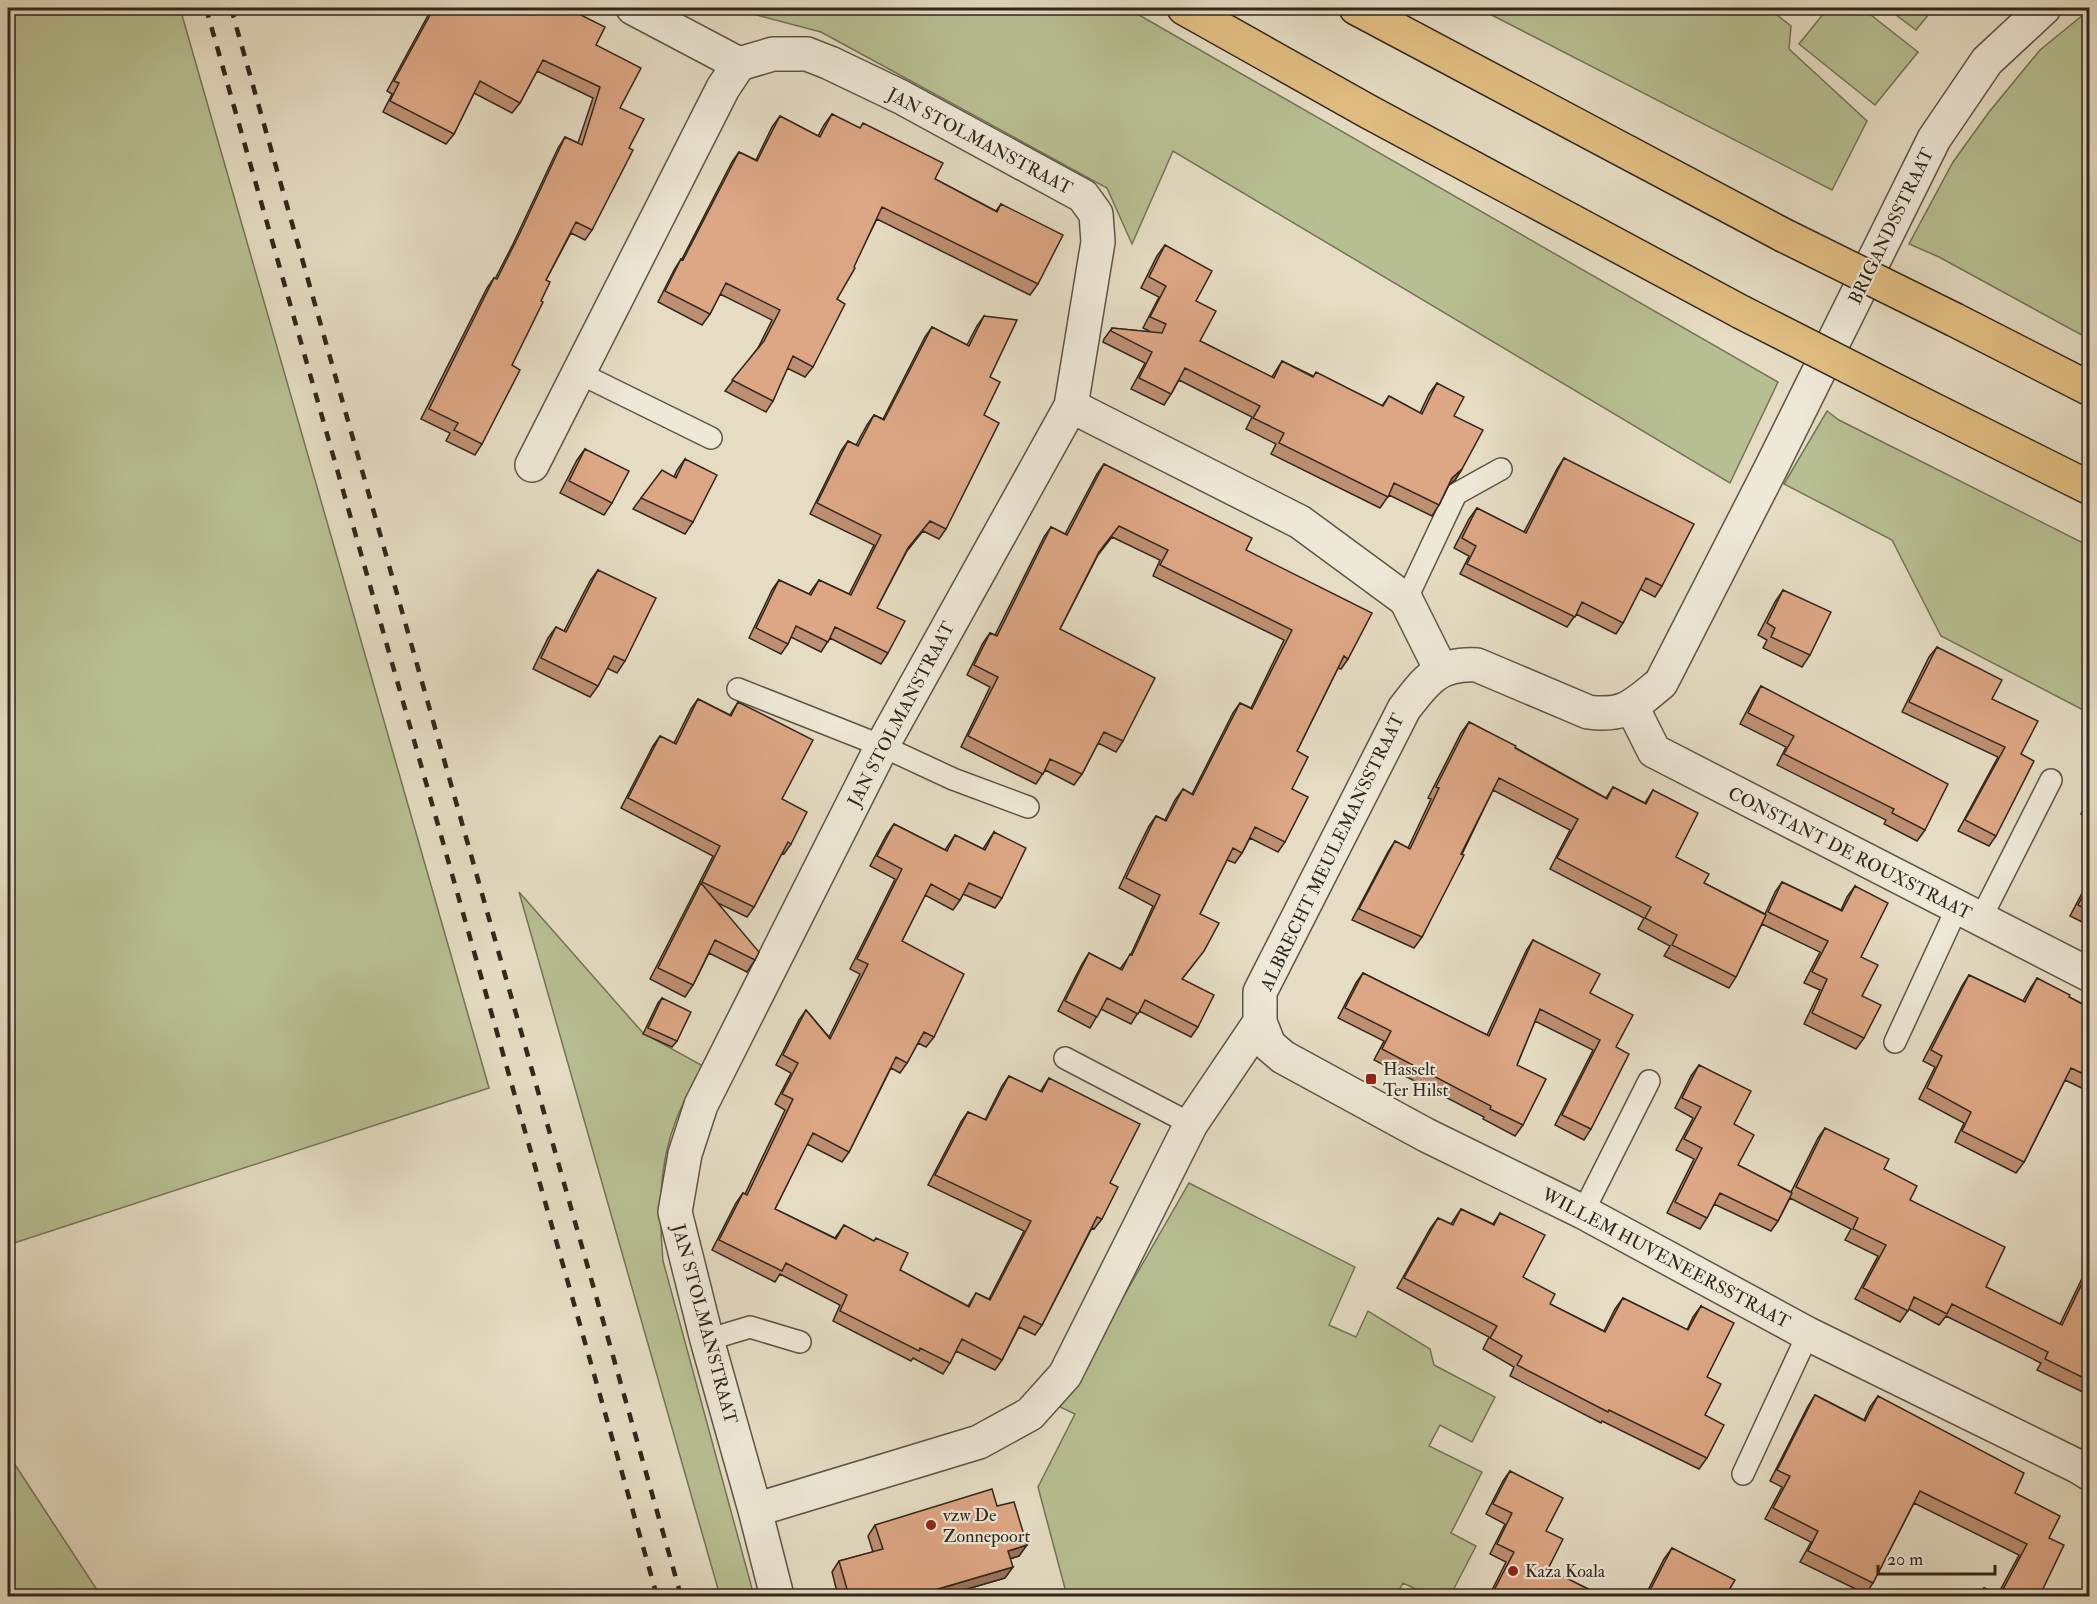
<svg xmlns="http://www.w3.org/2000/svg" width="2097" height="1604" font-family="'IM FELL Double Pica',serif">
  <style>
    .green { fill: #b7bf92; stroke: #747357; stroke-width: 1.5 }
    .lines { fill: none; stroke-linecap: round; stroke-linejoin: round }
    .service-casing { stroke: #5f5446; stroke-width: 24 }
    .minor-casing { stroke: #5f5446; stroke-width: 36 }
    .trunk-casing { stroke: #32271c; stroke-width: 36 }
    .service { stroke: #eee8d8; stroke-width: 21 }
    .minor { stroke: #eee8d8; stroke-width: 33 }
    .trunk { stroke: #e2be82; stroke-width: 33 }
    .rail { stroke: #32271c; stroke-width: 4.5; stroke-dasharray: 10 10; stroke-linecap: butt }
    .trunk-bridge-casing { stroke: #32271c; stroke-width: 36; stroke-linecap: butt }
    .trunk-bridge { stroke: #e2be82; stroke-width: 33 }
    .wall { fill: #be8f72; stroke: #32271c; stroke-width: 1.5 }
    .shaded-wall { fill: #9b745c; stroke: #32271c; stroke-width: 1.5 }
    .building { fill: #dda684; stroke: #32271c; stroke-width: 1.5 }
    .poi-dot { fill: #8f2418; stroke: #eee8d8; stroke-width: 2 }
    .labels { text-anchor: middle; stroke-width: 4.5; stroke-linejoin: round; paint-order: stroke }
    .street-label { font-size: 18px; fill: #32271c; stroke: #eee8d8 }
    .poi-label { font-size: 18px; fill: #32271c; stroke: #eee8d8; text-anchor: start }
  </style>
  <rect width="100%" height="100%" fill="#e5dcc3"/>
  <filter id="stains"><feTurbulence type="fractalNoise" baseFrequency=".00333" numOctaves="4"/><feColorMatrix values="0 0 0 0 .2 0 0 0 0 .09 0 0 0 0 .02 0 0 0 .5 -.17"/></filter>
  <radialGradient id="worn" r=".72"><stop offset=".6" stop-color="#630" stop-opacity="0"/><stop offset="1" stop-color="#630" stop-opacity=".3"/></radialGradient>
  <path class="green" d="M8,8h172l309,1080 -481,157z
    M730,8h397l651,374 -48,101 -557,-332 -41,93 -25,-56 -286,-156z
    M1478,8h290l23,18 -2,23 78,72 -35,69z
    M1828,8h34l56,44 -43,53 -76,-61z
    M1887,8h47l-18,22z
    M2089,10v329l-150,-82 -30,-13 44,-82 36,-50 51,-62z
    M1827,411l12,9 250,126v167l-148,-77 -49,-96 -108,-56z
    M519,892l124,141 60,33c-9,18 -20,35 -27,54 -18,46 -17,93 -13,141l91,335h-34z
    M1189,1183l166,84 -26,58 27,12 12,-26 62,38 4,16 61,32 -23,45 -32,-17 -11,21 53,26 -31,61 25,13 -26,50h-19l-28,-13 -7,13h-329l-29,-109 37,-73 -15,-7z
    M8,1454l93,142h-93z"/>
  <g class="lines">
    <defs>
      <path id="service" d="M579,373l132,65
        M1406,600l50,-106 45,-25
        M738,689l144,57 71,33 75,28
        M1980,920l71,-140
        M1895,1042l62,-134
        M1065,1058l126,66
        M1583,1212l66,-131
        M707,1340l43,-13 50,15
        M1743,1474l65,-140"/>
      <path id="minor" d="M633,8l106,56 34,-10h34l23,9 71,34 182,99 13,18 2,28 -27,164 -189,340 -181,359 -16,49 -10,58 32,128 48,170 22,86
        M1071,406l229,116 106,78 35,70
        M532,465l191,-377 16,-24
        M1632,707l22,44 436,224
        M1260,1022l9,23 14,12 143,78 157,77 225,122 269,132 13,8
        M755,1510l224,-68 51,-28 35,-39 126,-251 69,-102v-30l144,-283c22,-29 34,-46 73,-44l111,47c37,5 46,-7 73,-29l110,-215 163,-329 53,-78 57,-53"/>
      <path id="trunk" d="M1184,8l185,104 372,200
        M1356,8l427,227
        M1955,320l135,69
        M1916,401l174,87"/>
    </defs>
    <use href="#service" class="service-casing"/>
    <use href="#minor" class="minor-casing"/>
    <use href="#trunk" class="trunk-casing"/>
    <use href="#service" class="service"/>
    <use href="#minor" class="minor"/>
    <use href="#trunk" class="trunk"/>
    <path class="rail" d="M206,8l451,1588
      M231,8l450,1588"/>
    <defs>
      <path id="trunk-bridge" d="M1783,235l172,85
        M1741,312l175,89"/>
    </defs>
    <use href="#trunk-bridge" class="trunk-bridge-casing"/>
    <use href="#trunk-bridge" class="trunk-bridge"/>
  </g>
  <path class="wall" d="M432,8h135l29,37 24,63 9,40 -37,82 -7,10 -14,-7 -25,47 -34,85 -30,79 -7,11 -29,-14 4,-8 -29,-14 66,-131 7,-10 1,1 18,-35 45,-96 7,-11 13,6 15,-45 -56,-27 -17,32 -8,10 -38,-20 -20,41 -8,10 -63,-32 9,-18 -5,-3z
    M832,114l103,65 61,32 5,-7 37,80 -8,11 -153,-76 -40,80 -24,68 -8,10 -18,-9 -14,33 -7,11 -41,-21 33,-43 14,-28 -52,-26 -10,20 -8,11 -44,-23 16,-32 7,-11h1l50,-97 7,-10 17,8 16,-33 8,-11 38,20 6,-11z
    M1165,245l31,56 4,40 72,36 10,-16 31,15 69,30 7,-10 31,17 9,-19 8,-11 17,33 8,53 -7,11 -6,5 -10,20 -7,11 -43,-21 -9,13 -109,-54 5,-10 -30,-15 6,-12 -73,-37 -8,14 -7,11 -33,-16 14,-26 -42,-21 1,-3 8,-11 39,4 -8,-4 16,-31 -18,-9 16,-32z
    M984,316l6,61 -6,38 -38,114 -7,10 -16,-8 -16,20 -30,57 11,45 -7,11 -51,-26 -9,14 -30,-15 -3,7 -7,10 -32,-16 23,-48 7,-10 30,14 10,-14 30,14 25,-49 -64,-31 31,-63 7,-10 8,4 11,-20 7,-10 9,4 42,-82 7,-10 35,18 10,-19z
    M585,449l27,54 -8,12 -44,-22 17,-33z
    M1564,458l98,128 -7,11 -15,-8 -17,34 -7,11 -40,-20 -9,13 -107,-53 9,-18 -15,-8 15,-29 8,-11 47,24 33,-63z
    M685,459l8,63 -8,12 -52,-25 8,-11 33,-21 3,-7z
    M1104,464l142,86 102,109 -7,10 -3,-1 -41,83 -12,91 -7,10 -28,-14 -8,15 -7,10 -8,-3 -27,54 -4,47 -14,18 16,48 -7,10 -52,-26 -8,13 -30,-15 -11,19 -32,-17 24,-47 7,-11 31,16 11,-15 22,-48 -34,-18 14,-30 16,-32 7,-10 9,4 10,-20 8,-11 9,5 41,-81 7,-10 11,5 33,-68 -131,-64 7,-16 -48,-23 -14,18 -38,74 63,112 -7,11 -18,-9 -16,31 -8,11 -29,-15 -9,14 -75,-37 29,-60 -23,-12 16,-32 7,-10 5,2 49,-98 7,-10 14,7 32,-60z
    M598,570l27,91 -8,12 -10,-5 -9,18 -8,11 -57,-28 15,-31 8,-11 8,4 26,-50z
    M1783,590l27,65 -8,12 -39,-19 4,-8 -9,-5 17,-33z
    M1937,647l55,52 29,55 -25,82 -7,10 -31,-15 40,-74 -96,-45 27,-55z
    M1761,686l164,144 -8,11 -33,-17 2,-4 -109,-55 9,-18 -46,-23 14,-27z
    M698,699l32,16 8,-13 44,97 9,45 -7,10 -2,-1 -28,54 -7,10 -29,-14 37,57 -8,12 -38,-19 -16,32 -8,12 -35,-18 63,-123 -92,-48 32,-62 7,-10 14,7 17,-34z
    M1469,722l137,76 7,-11 32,16 8,-13 23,67 28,26 61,31 10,-22 7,-10 59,28 6,-13 8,-11 6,71 3,81 -8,11 -52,-25 16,-34 -16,-7 16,-31 -58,-28 -26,53 -7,11 -65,-32 6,-10 -32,-17 6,-11 -94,-49 20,-39 -77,-40 -71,147 -8,11 -62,-28 36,-68 7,-11 13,7 23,-49 -3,-1 33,-65z
    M2090,797v22l-9,-5z
    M894,824l51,26 10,-15 28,14 11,-17 8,66 -7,10 -32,-14 -3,6 -7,10 -28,-15 -23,46 32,96 -8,10 -8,-4 -11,20 -7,10 -9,-5 -42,84 -7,10 -35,-18 -32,65 60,29 9,-13 56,45 68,36 8,-13 13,6 35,-68 -96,-46 33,-63 7,-10 17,8 17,-34 7,-10 31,16 9,-14 61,105 -8,36 -8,10 -2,-1 -50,97 -7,10 -16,-8 -17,33 -7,10 -39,-19 -6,12 -7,11 -30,-16 -2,3 -78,-40 7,-16 -60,-31 -5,8 -63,-32 24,-47 7,-10 2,1 40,-84 -10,-6 16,-31 -15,-8 23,-45 7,-10 23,27 31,-63 -10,-5 45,-90 -25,-13 17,-32z
    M2090,844v14l-6,-3z
    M2090,878v48l-20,-10z
    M1533,940l57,53 26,54 -25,82 -7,11 -29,-15 38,-75 -58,-29 -18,44 6,60 -8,11 -32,-17 1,-2 -110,-57 10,-19 -46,-23 18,-35 7,-10 124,62 39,-84z
    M1969,975l54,26 7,-12 7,-11 32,19 21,11v84l-25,-12 -41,82 -8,11 -61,-31 9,-19 -45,-24 16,-32 -12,-6 39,-75z
    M662,998l15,43 -5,6 -29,-13 15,-31z
    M1699,1065l35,59 4,41 53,27 27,-54 7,-10 59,41 102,118 74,37 30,-62v124l-5,7 -48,-23 4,-7 -95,-47 -7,9 -30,-16 -9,13 -45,-23 23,-43 -33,-16 6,-11 -61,-31 -12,23 -7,10 -57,-27 -7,14 -7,11 -33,-16 27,-54 -18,-9 17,-32 -18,-10 16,-32z
    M1461,1209l32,15 7,-11 23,64 27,27 54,27 11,-22 8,-11 64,32 6,-13 8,-11 6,71 -2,38 2,43 -8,11 -97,-48 -1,2 -91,-47 4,-9 -31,-18 6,-12 -92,-49 33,-59 8,-11 13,6z
    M1815,1395l49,25 6,-13 8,-11 137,97 34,45 -9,57 4,1h-66l6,-8 14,6 21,-39 -105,-52 -41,80 -7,11 -66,-32 11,-20 -46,-23 17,-32 -12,-6 38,-75z
    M1510,1471l36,60 2,38 54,27h-113l17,-34 -16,-8 15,-30 -19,-10 17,-33z
    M997,1506l22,50 -9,3 -5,19 -62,18h-105l-6,-24 7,-11 34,-9 -5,-16 7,-11z
    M1672,1548l57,42 13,6h-97l19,-37z"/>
  <path class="shaded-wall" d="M1462,469l-7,11 -11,9 8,-11z
    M1027,1545l-8,11 -19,6 8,-11z
    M1013,1567l-8,11 -62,18h-29z"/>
  <path class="building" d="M434,8h133l38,19 -9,18 45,23 -21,40 24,11 -15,29 4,2 -41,80 -16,-8 -30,58 4,2 -9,19 2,1 -31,63 8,5 -38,74 -28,-14 4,-7 -29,-14 65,-131 3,1 23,-46 45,-96 17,8 18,-58 -57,-27 -23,43 -40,-22 -26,53 -64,-33 9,-18 -5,-2z
    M832,114l28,14 3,-5 80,40 -8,16 62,33 4,-8 62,31 -25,49 -156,-77 -28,60 1,1 -18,31 8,5 -32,63 -20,-11 -20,45 -41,-21 32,-39 16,-31 -54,-27 -16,31 -45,-23 16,-32 2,1 56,-108 18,9 23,-45 40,21z
    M1165,245l47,26 -16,30 20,10 -16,30 74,37 8,-17 31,16 3,-5 67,34 6,-10 33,18 15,-31 27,14 -10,19 29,14 -21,39 -10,9 -13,27 -45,-22 -6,14 -109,-54 5,-10 -31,-15 7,-12 -75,-38 -14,26 -32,-16 13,-26 -41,-21 1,-3 50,5 4,-9 -16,-7 16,-31 -17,-9z
    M984,316l33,4 -27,57 10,5 -16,33 15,8 -53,106 -16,-8 -22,27 -31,60 28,13 -17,32 -53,-26 -7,15 -32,-16 -8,18 -32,-16 23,-48 32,15 8,-15 32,15 30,-60 -64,-32 31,-62 10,5 16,-31 10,5 48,-93 37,19z
    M585,449l44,22 -17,32 -43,-22z
    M1564,458l130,66 -32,62 -16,-8 -23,45 -41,-21 -7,15 -108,-53 9,-18 -14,-8 15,-30 49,25z
    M685,459l32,16 -24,47 -52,-24 21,-28 14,8z
    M1104,464l148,74 -6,12 126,63 -24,46 -4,-3 -47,95 11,6 -16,32 16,8 -23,45 -30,-15 -13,26 -9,-5 -33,66 19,9 -15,28 -22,28 32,16 -16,32 -53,-27 -7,14 -31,-16 -10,19 -32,-16 24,-48 33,17 8,-16 2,1 28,-60 -34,-17 30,-62 10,5 17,-32 10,6 47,-92 12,6 40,-79 -132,-65 8,-15 -49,-24 -20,26 -39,77 95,49 -32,63 -19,-9 -22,42 -32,-15 -7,15 -75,-38 30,-59 -24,-12 16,-32 7,3 54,-109 16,8z
    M598,570l58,28 -31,63 -11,-5 -16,30 -57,-28 15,-31 10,5z
    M1783,590l48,22 -21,43 -39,-18 4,-9 -8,-5z
    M1937,647l65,33 -10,19 46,22 -17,33 13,7 -38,75 -31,-16 40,-73 -96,-45z
    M1761,686l187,98 -23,46 -33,-17 2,-4 -110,-55 10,-18 -46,-23z
    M698,699l33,17 7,-14 75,38 -31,59 25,13 -16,32 -3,-2 -34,65 -52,-25 18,-36 -92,-48 32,-62 16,8z
    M1469,722l47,24 -1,2 92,51 6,-12 33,17 7,-14 45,23 -22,44 33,17 -5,9 62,32 -30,62 -64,-32 5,-10 -32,-17 6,-11 -94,-49 21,-39 -79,-41 -38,76 3,1 -42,82 -63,-28 36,-68 15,8 29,-61 -3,-1z
    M894,824l53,27 8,-16 30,15 9,-18 32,16 -24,50 -33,-15 -9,17 -29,-16 -29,57 62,33 -30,63 -10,-5 -17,31 -11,-6 -47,95 -36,-19 -38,76 61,30 8,-14 30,16 2,-3 32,15 -8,17 69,37 7,-14 14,7 41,-79 -96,-46 33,-63 18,8 23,-44 33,16 7,-14 91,46 -30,59 8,4 -16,32 -5,-2 -55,108 -18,-9 -22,44 -40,-21 -12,24 -30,-15 -1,3 -79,-40 7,-16 -61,-32 -4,8 -63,-31 24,-47 4,2 46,-96 -11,-5 16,-31 -15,-8 23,-45 24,29 38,-75 -11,-5 45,-90 -25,-13z
    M1782,882l60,29 13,-25 33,17 -27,54 17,8 -16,31 19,9 -17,33 -52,-25 15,-34 -15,-7 16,-31 -60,-29z
    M2090,882v29l-12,-6z
    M701,883l58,69 -4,8 -40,-20 -22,45 -35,-17z
    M1533,940l67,34 -10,19 43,22 -17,32 13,7 -38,75 -29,-14 38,-75 -60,-31 -23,56 29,14 -23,46 -33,-16 1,-3 -109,-57 9,-18 -46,-23 18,-35 126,63z
    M1969,975l56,27 12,-24 33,17 -1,2 21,11v69l-19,-9 -47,94 -62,-31 9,-19 -44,-24 15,-32 -11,-6z
    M662,998l29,14 -14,29 -29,-13z
    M1699,1065l52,26 -17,33 20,11 -16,30 54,28 -14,28 -58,-28 -13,25 -32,-16 27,-54 -18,-9 17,-32 -19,-9z
    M1825,1128l64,31 -5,10 33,17 -7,14 95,47 -19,40 76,38 28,-58v114l-45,-22 3,-7 -96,-48 -5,10 -33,-17 -6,14 -45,-23 23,-43 -33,-16 5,-11 -62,-31z
    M1461,1209l33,16 6,-12 45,22 -22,42 32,17 -5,10 55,28 18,-34 65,32 13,-24 33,17 -27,54 14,7 -16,31 19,10 -17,33 -98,-48 -1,2 -91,-47 5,-9 -32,-18 7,-12 -93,-48 34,-60 15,7z
    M1815,1395l50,26 13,-25 146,77 -9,20 45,23 -11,22 15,7 -24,50 4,1h-64l4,-8 16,7 27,-51 -107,-53 -47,92 -65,-32 10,-20 -45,-23 17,-32 -13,-6z
    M1510,1471l53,27 -17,33 17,8 -15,30 54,27h-111l23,-44 -17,-8 15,-31 -19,-9z
    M992,1489l5,17 17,-4 13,43 -19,6 5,16 -99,29h-65l-10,-35 44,-12 -8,-24z
    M1672,1548l63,32 -6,10 13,6h-95z"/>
  <g class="poi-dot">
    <rect x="1365" y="1073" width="12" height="12" rx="3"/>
    <circle cx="931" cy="1525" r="6"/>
    <circle cx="1513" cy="1571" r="6"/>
  </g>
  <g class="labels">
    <g class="street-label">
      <text transform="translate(980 141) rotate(28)" y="6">JAN STOLMANSTRAAT</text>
      <text transform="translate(1891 226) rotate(-64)" y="6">BRIGANDSSTRAAT</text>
      <text transform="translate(901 714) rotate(-62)" y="6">JAN STOLMANSTRAAT</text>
      <text transform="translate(1332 852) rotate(-64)" y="6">ALBRECHT MEULEMANSSTRAAT</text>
      <text transform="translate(1850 853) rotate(27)" y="6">CONSTANT DE ROUXSTRAAT</text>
      <text transform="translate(1666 1258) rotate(28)" y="6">WILLEM HUVENEERSSTRAAT</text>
      <text transform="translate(705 1324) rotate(75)" y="6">JAN STOLMANSTRAAT</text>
    </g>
    <g class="poi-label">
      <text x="1383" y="1075">Hasselt<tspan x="1383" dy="21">Ter Hilst</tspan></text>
      <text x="943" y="1521">vzw De<tspan x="943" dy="21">Zonnepoort</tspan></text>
      <text x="1525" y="1577">Kaza Koala</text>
    </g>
  </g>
  <rect width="2097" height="1604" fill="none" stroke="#e5dcc3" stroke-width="30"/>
  <rect x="9" y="9" width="2079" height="1586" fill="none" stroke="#32271c" stroke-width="3"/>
  <rect x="15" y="15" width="2067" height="1574" fill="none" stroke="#32271c" stroke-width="1.5"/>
  <path d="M1878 1565v9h117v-9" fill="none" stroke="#32271c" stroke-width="3"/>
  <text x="1887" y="1565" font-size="18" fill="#32271c" stroke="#eee8d8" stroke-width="4.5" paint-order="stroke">20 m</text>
  <rect width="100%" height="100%" filter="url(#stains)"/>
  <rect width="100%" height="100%" fill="url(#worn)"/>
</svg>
